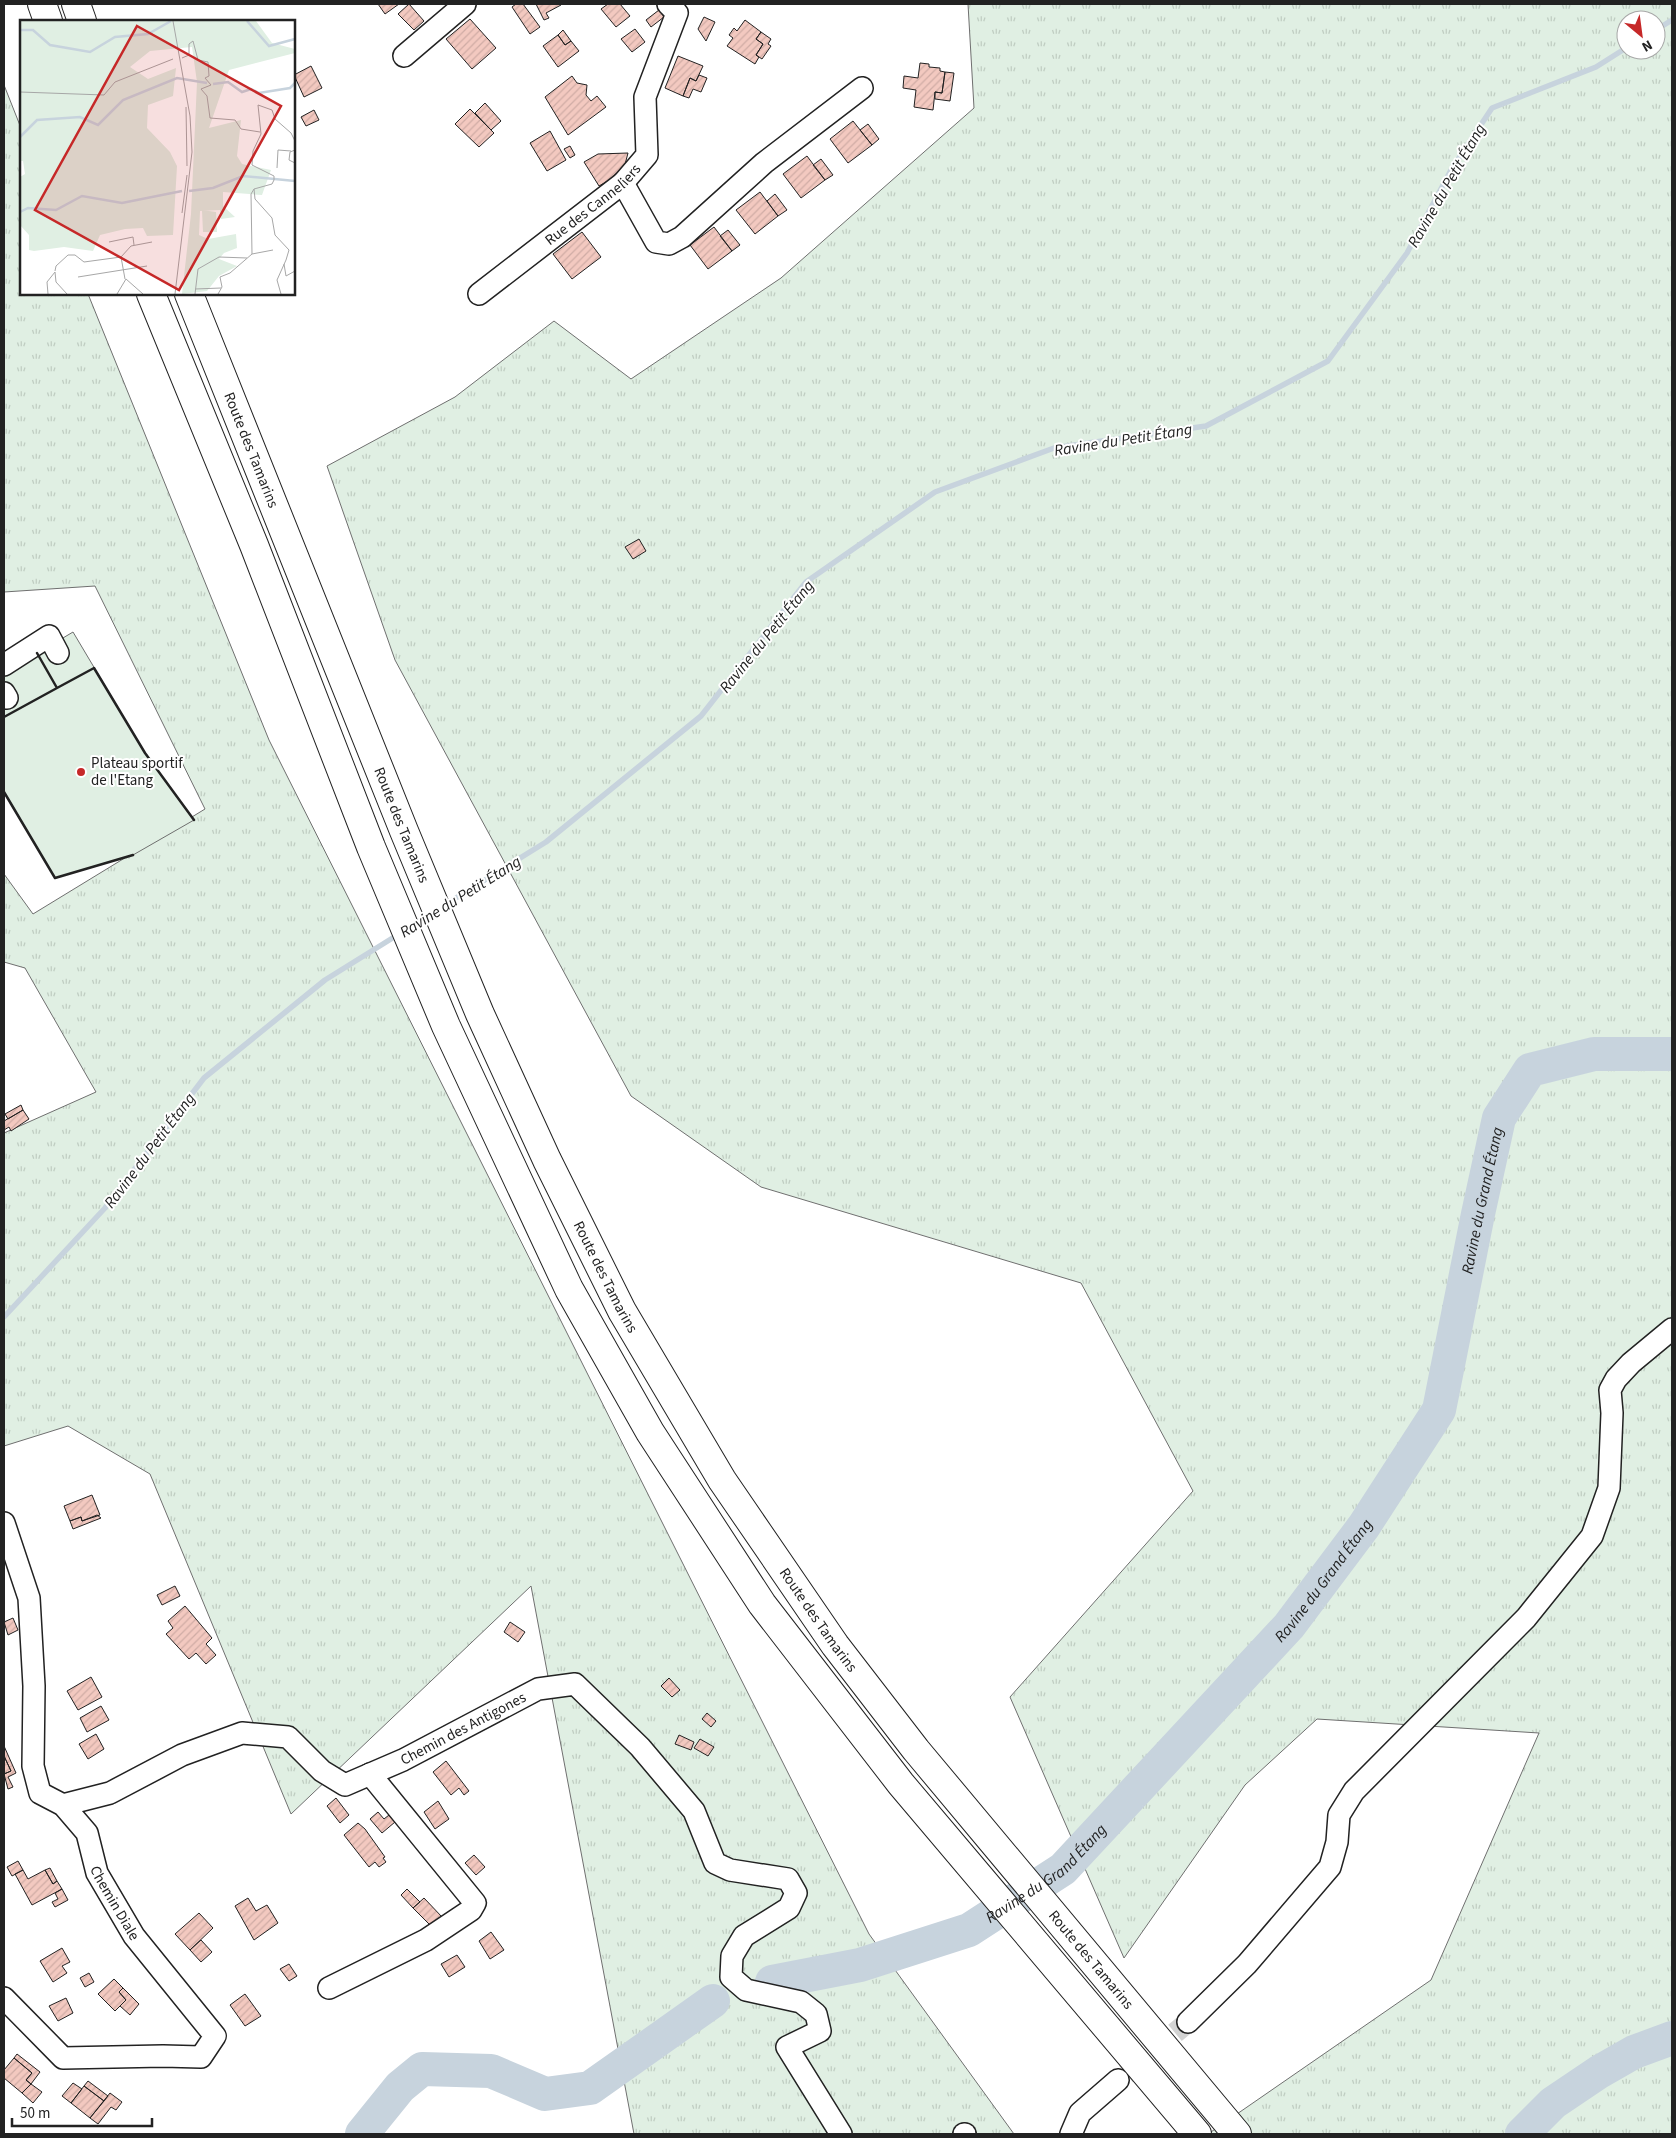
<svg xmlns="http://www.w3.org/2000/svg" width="1676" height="2138" font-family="'Source Sans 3',sans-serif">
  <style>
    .grass { fill: url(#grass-tufts); stroke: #6f6f6f; fill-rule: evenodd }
    .park { fill: #e0efe3; stroke: #6f6f6f }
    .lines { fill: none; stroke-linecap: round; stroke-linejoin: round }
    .stream { stroke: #c7d3dd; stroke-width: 5.5 }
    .river { stroke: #c7d3dd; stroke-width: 34 }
    .building { fill: url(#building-hatch); stroke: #222 }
    .minor-tunnel { stroke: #d3d3d3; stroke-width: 21; stroke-dasharray: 21 11; stroke-linecap: butt }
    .minor-casing { stroke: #222; stroke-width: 24 }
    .highway-casing { stroke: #222; stroke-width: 30 }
    .minor { stroke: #fff; stroke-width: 21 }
    .highway { stroke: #fff; stroke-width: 28 }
    .wall { stroke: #222; stroke-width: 2.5 }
    .poi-dot { fill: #c62828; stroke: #fff; stroke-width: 2 }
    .labels { text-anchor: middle; stroke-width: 4; stroke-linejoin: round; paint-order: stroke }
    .street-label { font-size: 15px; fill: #222; stroke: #fff }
    .poi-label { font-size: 15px; fill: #222; stroke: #fff; text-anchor: start }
    .water-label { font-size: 16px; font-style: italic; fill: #222; stroke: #fff }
    .inset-river { fill: none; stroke: #c7d3dd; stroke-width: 2.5 }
    .inset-road { fill: none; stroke: #a7a7a7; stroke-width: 1 }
    .view { fill: #c62828; fill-opacity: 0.15; stroke: #c62828; stroke-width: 2.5 }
    .inset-edge { fill: none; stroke: #222; stroke-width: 2.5 }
  </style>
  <defs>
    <pattern id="grass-tufts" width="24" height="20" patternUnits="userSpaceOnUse" patternTransform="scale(1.25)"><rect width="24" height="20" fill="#e0efe3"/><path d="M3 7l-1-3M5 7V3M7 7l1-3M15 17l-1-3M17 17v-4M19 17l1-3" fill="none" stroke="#c0cdc2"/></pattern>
    <pattern id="building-hatch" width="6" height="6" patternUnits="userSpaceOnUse" patternTransform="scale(1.25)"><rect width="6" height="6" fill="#f3c9c0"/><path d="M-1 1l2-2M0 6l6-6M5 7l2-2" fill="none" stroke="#d0aca5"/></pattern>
  </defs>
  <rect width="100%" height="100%" fill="#fff"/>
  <path class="grass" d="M968,4h704v2130h-464l223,-154 108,-247 -222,-14 -72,66 -121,173 -114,-261 183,-206 -112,-208 -320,-96 -130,-91 -236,-436 -68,-194 128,-69 99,-76 77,58 150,-101 193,-170zM1626,20h30v30h-30z
    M4,85l17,43v166h67l181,446 600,1194 145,200h-380l-103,-548 -240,228 -141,-340 -82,-48 -64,20v-313l92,-41 -71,-124 -21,-6v-88l29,40 172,-105 -110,-223 -91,6z"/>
  <path class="park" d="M73,632l72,121 49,67 -61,35 -78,23 -51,-86v-119z"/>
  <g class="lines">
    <path class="stream" d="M1656,30l16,-10
      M443,906l103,-64 155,-126 105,-134 129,-90 119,-44 152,-22 122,-65 79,-108 44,-83 41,-62 104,-41 30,-19
      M411,926l20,-12
      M4,1317l101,-109 99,-130 121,-98 74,-46"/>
    <g class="river">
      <path id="s1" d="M772,1982l88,-17 109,-35 94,-61 226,-243 75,-100 75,-116 39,-196 21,-96 31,-48 64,-16h78"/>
      <path d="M362,2134l38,-47 22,-18 69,2 54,23 45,-6 123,-87"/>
      <path d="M1522,2134l31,-31 46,-31 35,-20 38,-14"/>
    </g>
  </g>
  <path class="building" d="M378,4h21l-14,10z
    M409,4l15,17 -10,9 -16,-16z
    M516,4h7l17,23 -10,7 -18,-27z
    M536,4h24l1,1 -15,8 3,5 -5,2z
    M608,4h12l10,12 -14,11 -15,-18z
    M659,10l5,7 -13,10 -5,-7z
    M704,17l11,5 -9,19 -8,-12z
    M470,19l26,29 -24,21 -26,-30z
    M745,20l16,12 -5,7 7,5 -7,11 3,2 -4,7 -28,-18 6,-8 -4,-3 5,-7 3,3z
    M635,29l10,13 -13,10 -11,-13z
    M563,30l8,11 -6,4 -7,-10z
    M761,32l10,7 -3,5 3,2 -9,13 -6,-4 7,-11 -7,-5z
    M558,35l7,10 6,-4 8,10 -21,16 -15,-21z
    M678,56l25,10 -7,15 -6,-3 -7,18 -18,-8z
    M920,63l9,1v3l11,1v3l5,1 -3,21 -7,-1 -2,18 -19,-3 2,-17 -13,-2 1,-12 14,2z
    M311,66l11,22 -18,9 -10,-22z
    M945,72l9,1 -4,28 -15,-2v-7l7,1z
    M699,75l8,3 -6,14 -8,-3 -4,9 -6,-2 7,-18 6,3z
    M572,76l5,7 10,2 -1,10 5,6 6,-5 9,11 -38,28 -23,-38z
    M485,103l16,18 -10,9 -16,-17z
    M470,109l24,24 -15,14 -24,-23z
    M314,110l5,10 -13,6 -5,-9z
    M853,121l19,24 -24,18 -18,-24z
    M868,124l11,15 -7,6 -12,-15z
    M550,131l16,29 -19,11 -17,-28z
    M570,146l5,9 -5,3 -6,-9z
    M628,153l-5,19 -24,14 -15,-24 14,-8z
    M807,156l18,24 -24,18 -18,-24z
    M821,159l12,16 -8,5 -12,-15z
    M760,192l18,24 -23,18 -19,-24z
    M775,194l12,16 -9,6 -11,-15z
    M714,227l18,24 -24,18 -18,-24z
    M728,230l12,15 -8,6 -12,-15z
    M582,232l19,25 -29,22 -19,-25z
    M639,539l7,12 -13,8 -8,-12z
    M21,1105l2,5 -15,9 -3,-5z
    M23,1110l6,9 -18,12 -2,-4 -5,3v-9z
    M92,1495l8,20 -18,6 -1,-4 -11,4 -6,-15z
    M97,1515l4,3 -28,11 -3,-8 11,-4 1,4z
    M175,1586l5,10 -18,9 -5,-10z
    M185,1606l27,32 -6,6 10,11 -10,9 -10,-11 -7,6 -23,-25 7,-6 -5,-7z
    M13,1618l5,12 -10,5 -4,-13z
    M510,1622l15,10 -7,10 -14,-10z
    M91,1677l11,20 -24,13 -11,-19z
    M669,1678l11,12 -8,7 -11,-11z
    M101,1706l8,14 -22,12 -7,-14z
    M707,1713l9,8 -5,6 -9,-8z
    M96,1734l8,15 -16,10 -9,-15z
    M679,1735l15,7 -3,8 -16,-6z
    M700,1739l14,8 -6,9 -14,-8z
    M4,1746l12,27 -8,4 5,10 -5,2 -4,-15 7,-3 -7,-15z
    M4,1756l7,15 -7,3z
    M446,1761l23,30 -5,4 -5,-7 -8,7 -18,-23z
    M336,1798l13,17 -9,8 -13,-17z
    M438,1801l11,18 -14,10 -11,-17z
    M378,1812l6,7 5,-4 6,7 -13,11 -12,-14z
    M358,1823l7,6 20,28 -2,1 3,4 -7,5 -4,-5 -6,5 -25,-32z
    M474,1855l11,12 -9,8 -11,-12z
    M18,1861l5,9 -11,6 -5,-9z
    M50,1868l7,13 -4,3 -8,-14z
    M23,1870l5,9 17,-9 8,14 4,-3 5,8 -30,16 -17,-31z
    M62,1889l6,11 -13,7 -3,-5 6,-3 -3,-6z
    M407,1889l13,13 -7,6 -12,-13z
    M248,1898l8,13 11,-6 11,18 -24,17 -19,-34z
    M424,1898l18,19 -10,10 -19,-19z
    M199,1913l14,15 -23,22 -15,-16z
    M491,1932l13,18 -14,9 -11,-18z
    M201,1940l11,12 -11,10 -11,-12z
    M62,1948l8,14 -8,4 5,7 -14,9 -13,-21z
    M457,1955l8,12 -16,10 -8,-13z
    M289,1964l8,12 -8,5 -9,-12z
    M89,1973l5,9 -9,5 -5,-9z
    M114,1979l9,9 -4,4 7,8 -11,11 -17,-17z
    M123,1988l16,16 -9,11 -10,-9 6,-6 -7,-8z
    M245,1994l16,22 -16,10 -15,-21z
    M66,1998l7,15 -15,8 -9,-15z
    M17,2054l23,18 -9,12 -5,-4 6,-7 -18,-15z
    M14,2058l18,15 -6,7 5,4 -9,9 -18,-15v-8z
    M88,2081l20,15 -4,5 -20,-15z
    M73,2083l9,6 -11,14 -9,-7z
    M31,2084l11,8 -9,11 -11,-10z
    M84,2086l20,15 -14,17 -19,-15z
    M110,2093l12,9 -6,8 -5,-3 -13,17 -8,-6z"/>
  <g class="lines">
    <path class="minor-tunnel" d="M1126,2074l62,-52"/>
    <defs>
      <g id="minor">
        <path d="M404,56l61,-52"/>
        <path d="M623,183l33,59 13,2 13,-7 82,-74 98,-75"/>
        <path id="s2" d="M479,294l144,-111 24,-28 -2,-58 32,-84 -9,-9"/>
        <path d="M4,665l45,-29 9,17"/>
        <path d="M4,693l3,5"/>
        <path id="s3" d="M4,1523l25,75 5,88 -1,80 7,27 23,12 24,28 10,40 37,63 81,100 -14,21 -38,-1 -100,2 -59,-60"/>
        <path id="s4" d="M63,1805l47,-12 72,-38 60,-22 46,4 34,34 23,14 58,-25 135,-71 37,-5 65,63 54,64 21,52 15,7 58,9 8,14 -7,15 -45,28 -12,20 -1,21 15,13 55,12 15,12 4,17 -33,16 54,87"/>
        <path d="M329,1988l97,-48 45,-30 4,-7 -105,-129"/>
        <path d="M1188,2022l59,-58 83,-97 7,-25 2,-27 15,-24 172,-173 66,-82 17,-48 3,-75 -2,-23 6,-11 15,-16 41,-34"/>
        <path d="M964,2134h1"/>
        <path d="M1071,2134l9,-21 38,-33"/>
      </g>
      <g id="highway">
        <path d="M42,4l6,17"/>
        <path d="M76,4l6,17"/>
        <path d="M151,294l103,251 117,302 75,179 123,263 81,143 112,172 139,180 296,350"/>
        <path id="s5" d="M189,294l215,537 76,183 67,146 75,151 100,169 113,165 81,105 321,384"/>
      </g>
    </defs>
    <use href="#minor" class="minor-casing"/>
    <use href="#highway" class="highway-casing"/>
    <use href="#minor" class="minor"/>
    <use href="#highway" class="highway"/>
    <path class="wall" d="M37,653l20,35 37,-20 51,85 49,67
      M4,717l53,-29
      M4,792l51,86 78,-23"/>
  </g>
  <circle class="poi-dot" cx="81" cy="772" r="5"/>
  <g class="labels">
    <g class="street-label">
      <text dy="5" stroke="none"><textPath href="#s2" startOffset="145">Rue des Canneliers</textPath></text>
      <text dy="5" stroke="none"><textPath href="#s5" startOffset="168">Route des Tamarins</textPath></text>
      <text dy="5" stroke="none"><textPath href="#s5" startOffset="572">Route des Tamarins</textPath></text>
      <text dy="5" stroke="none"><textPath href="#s5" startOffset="1068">Route des Tamarins</textPath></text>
      <text dy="5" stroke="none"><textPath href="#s5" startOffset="1472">Route des Tamarins</textPath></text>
      <text dy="5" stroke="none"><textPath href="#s4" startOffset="446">Chemin des Antigones</textPath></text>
      <text dy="5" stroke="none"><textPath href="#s3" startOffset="414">Chemin Diale</textPath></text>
      <text dy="5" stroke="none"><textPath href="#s5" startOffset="1908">Route des Tamarins</textPath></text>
    </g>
    <g class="poi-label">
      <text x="91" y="768">Plateau sportif<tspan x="91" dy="17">de l'Etang</tspan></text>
    </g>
    <g class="water-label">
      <text transform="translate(1446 185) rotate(-60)" y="6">Ravine du Petit Étang</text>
      <text transform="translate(1123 439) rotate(-9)" y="6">Ravine du Petit Étang</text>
      <text transform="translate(766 636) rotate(-51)" y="6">Ravine du Petit Étang</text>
      <text transform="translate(460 896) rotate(-32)" y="6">Ravine du Petit Étang</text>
      <text transform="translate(149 1150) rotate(-53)" y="6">Ravine du Petit Étang</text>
      <text dy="6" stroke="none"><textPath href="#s1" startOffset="1125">Ravine du Grand Étang</textPath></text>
      <text dy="6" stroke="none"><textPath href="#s1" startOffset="705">Ravine du Grand Étang</textPath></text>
      <text dy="6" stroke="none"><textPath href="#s1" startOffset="300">Ravine du Grand Étang</textPath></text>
    </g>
  </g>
  <g transform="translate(20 20)">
    <rect width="275" height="275" fill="#fff"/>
    <path d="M0,1h236l16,22 23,6v4l-66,17 -20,58 32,-8 -4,36 5,8 29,6 -9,25 -39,-3v14l12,11 -14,2 -1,-9 -20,1 -1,24 9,4 28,-5 1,14 -13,5 -5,6 18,7 -18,10 -12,15 -25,3 9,-80 6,-132 -5,-35 -42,4 -20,16 18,12 28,-11 -3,28 -25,9 -1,23 23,24 7,14 -4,69 -26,1 -4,-8 -18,1 -25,6 -7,16 -29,-4 -30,4 -5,-1v-15l-9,-10v-48l5,-3 -2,-13h-3z" fill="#e0efe3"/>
    <path d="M182,190l14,2 1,20h-14z" fill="#e0efe3"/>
    <path class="inset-river" d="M227,1l22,25 26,-7M0,10h13l17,15 40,7 25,-15 33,-3 23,-13M193,64l15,-2 14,10 9,-3 8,4 31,-5 5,-5M0,117l17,-17 43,-3 18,8 25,-25 54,-22 30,5M169,171l24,-3 30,-12 52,5M0,192l8,-4 28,2 26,-14 40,7 60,-12"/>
    <path class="inset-road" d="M153,1l17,95 2,36 -17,142M162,38l7,-3v-11l4,-3 5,19 10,2 1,14 -4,2 6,7 -10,4 6,7 3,22 25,2 6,9 19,3M0,72l84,3 11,-13 58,-23M166,87l1,59M275,130l-5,2 -1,8 6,3M257,148l1,-18 13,1M234,169l18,-5 2,-4v-4l-22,-11 1,-14 8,-17 -3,-29 14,5 3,9 16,14 4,8M234,169l1,10 17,19 3,17 14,15 -3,10M162,193l5,-38M275,204v23M89,222l24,-5 1,8M232,234l21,-4M264,244l2,12 9,-5M35,251l1,-5 12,-11h7l9,7 37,-5M58,257l69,-11M105,259l-4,-22 10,-11 21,-4M175,269l26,-1M28,274l-1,-12 8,-10 1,10 11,12M97,274l9,-15 17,15M175,274l3,-25 21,-12 28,1M198,274l4,-7 -2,-10 10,-4 22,-19 -1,-60 3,-5M261,274l-4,-14 9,-20"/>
    <path class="view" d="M117,6l144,80 -102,184 -144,-80z"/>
    <rect width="275" height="275" class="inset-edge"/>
  </g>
  <rect width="1676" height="2138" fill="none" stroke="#222222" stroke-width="10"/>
  <g transform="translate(1641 35) rotate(151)"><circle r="24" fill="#ffffff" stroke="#a7a7a7"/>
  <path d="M0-4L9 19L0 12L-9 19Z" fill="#c62828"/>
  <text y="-8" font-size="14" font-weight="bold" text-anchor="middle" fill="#222222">N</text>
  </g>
  <path d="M12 2118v8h140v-8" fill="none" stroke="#222222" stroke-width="2.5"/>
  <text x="20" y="2118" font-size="15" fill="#222222" stroke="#ffffff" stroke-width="4" paint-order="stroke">50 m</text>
</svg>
